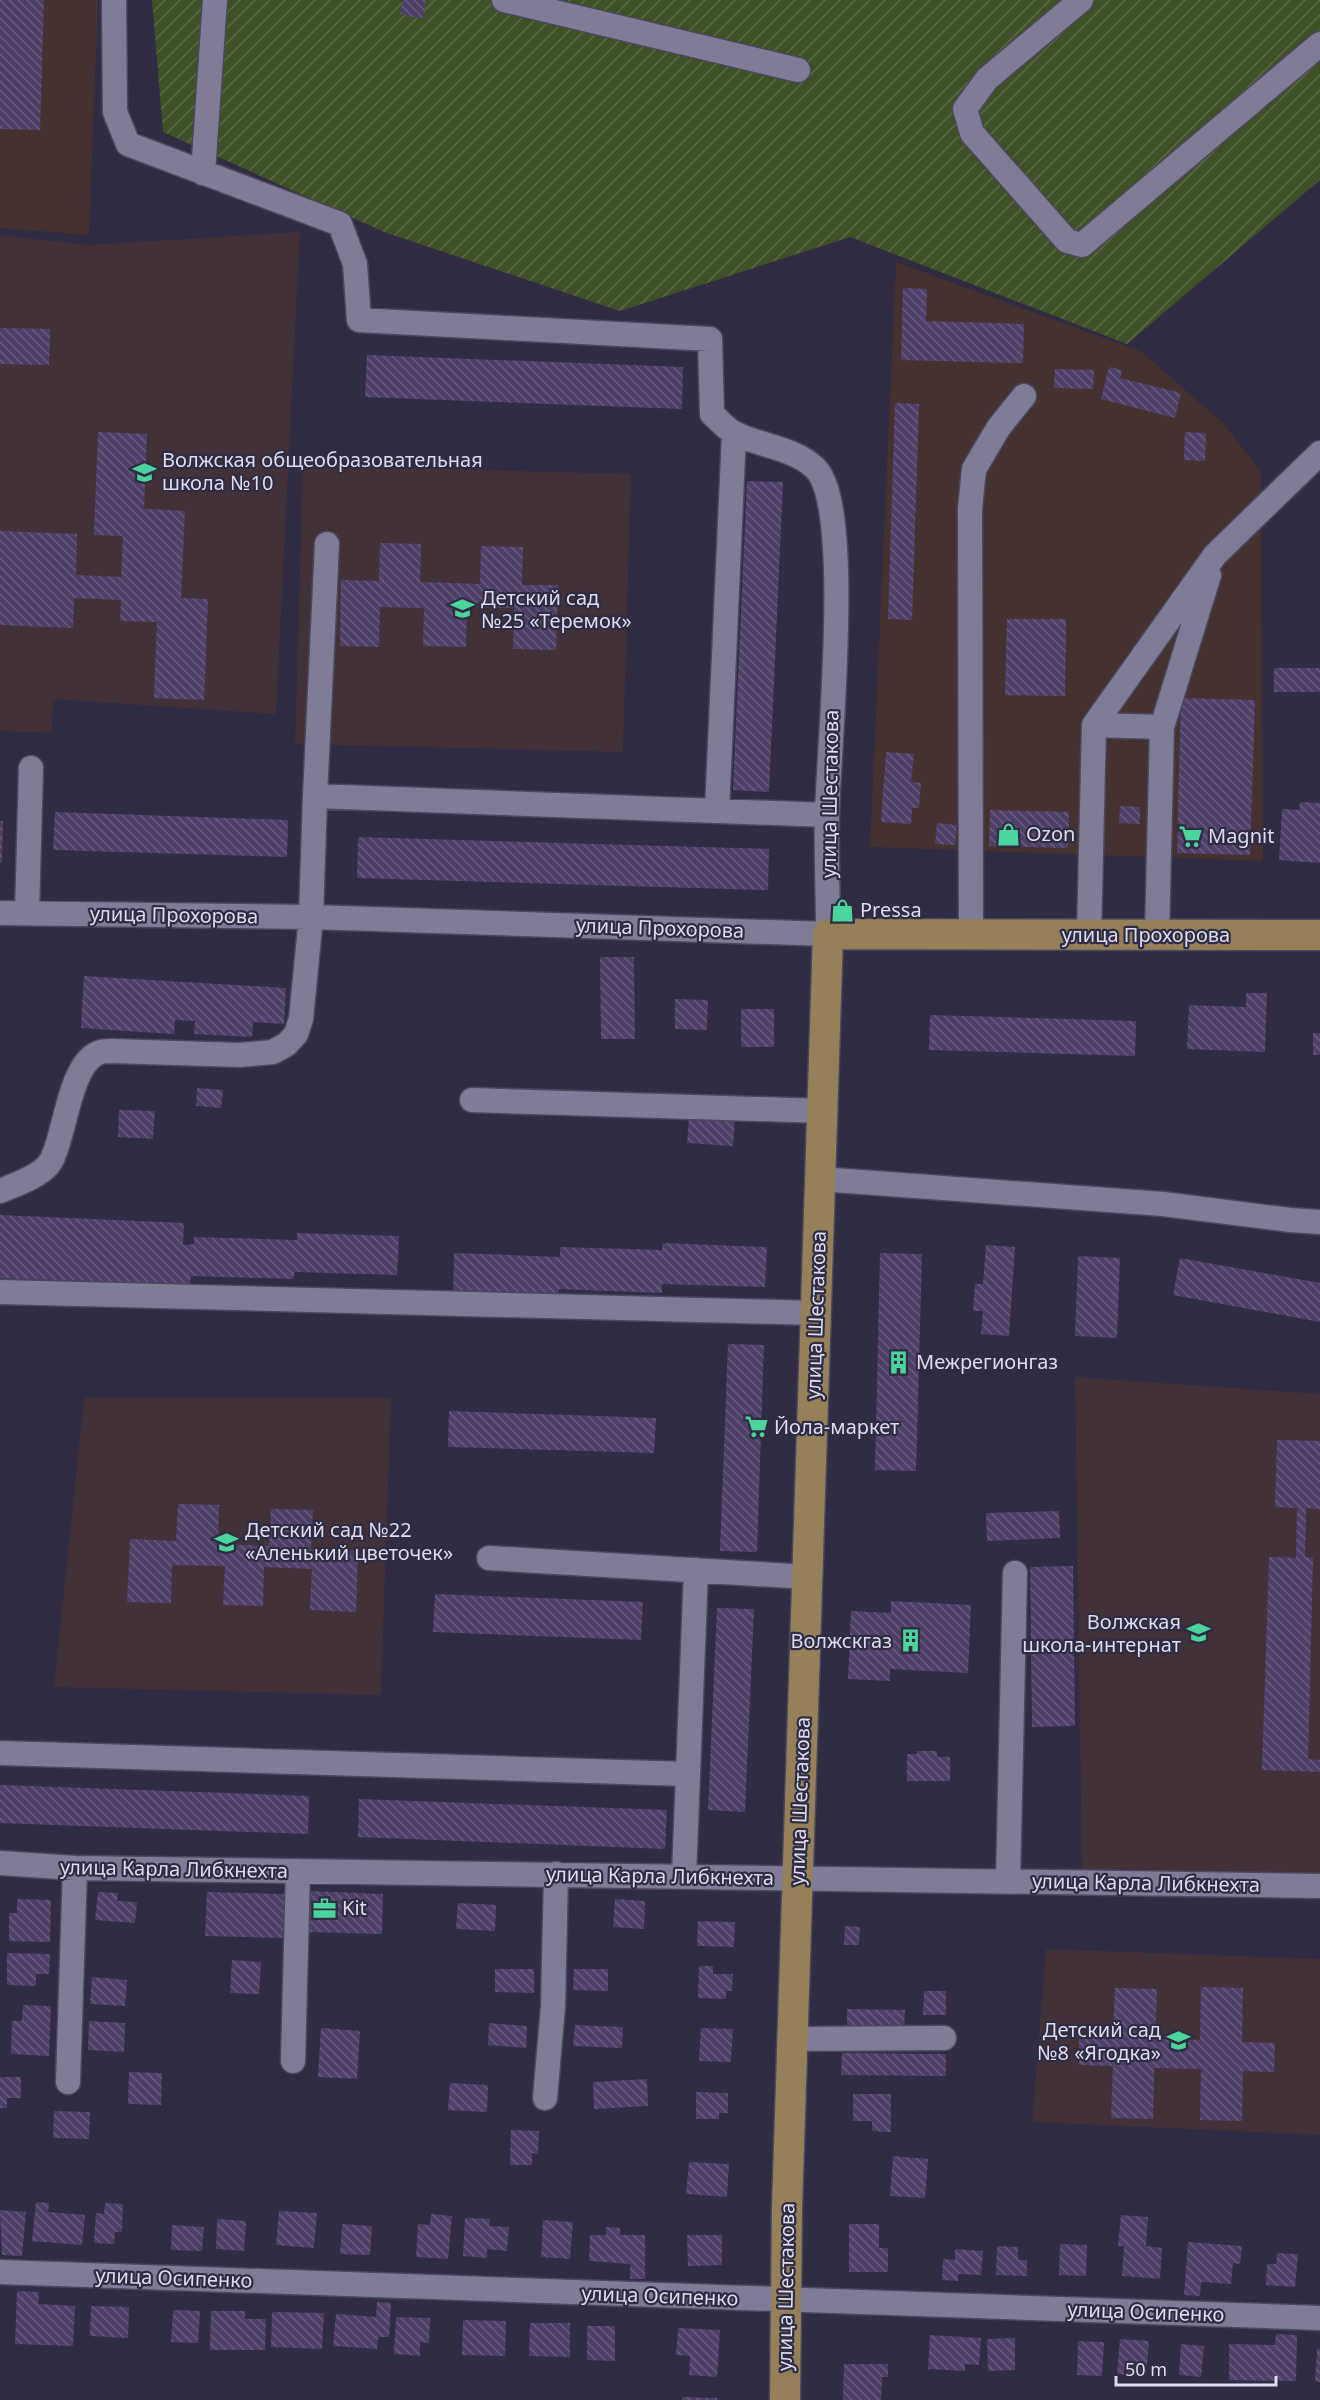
<svg xmlns="http://www.w3.org/2000/svg" width="1320" height="2400" font-family="'Noto Sans',sans-serif">
  <style>
    .industrial { fill: #463131 }
    .education { fill: #43313a }
    .garden { fill: url(#garden-furrows) }
    .building { fill: url(#building-back-hatch) }
    .lines { fill: none; stroke-linecap: round; stroke-linejoin: round }
    .minor-casing { stroke: #4b485c; stroke-width: 27 }
    .major-casing { stroke: #4b485c; stroke-width: 33 }
    .minor { stroke: #7f7c98; stroke-width: 24 }
    .major { stroke: #96805a; stroke-width: 30 }
    .labels { text-anchor: middle; stroke-width: 4.5; stroke-linejoin: round; paint-order: stroke }
    .poi-label { font-size: 20px; fill: #dddcec; stroke: #2f2c44; text-anchor: start }
    .street-label { font-size: 20px; fill: #dddcec; stroke: #2f2c44 }
  </style>
  <defs>
    <pattern id="garden-furrows" width="10" height="10" patternUnits="userSpaceOnUse" patternTransform="scale(1.5)"><rect width="10" height="10" fill="#3e5026"/><path d="M-1 1l2-2M0 10L10 0M9 11l2-2" fill="none" stroke="#596946"/></pattern>
    <pattern id="building-back-hatch" width="6" height="6" patternUnits="userSpaceOnUse" patternTransform="scale(1.5)"><rect width="6" height="6" fill="#4f3f68"/><path d="M-1 5l2 2M0 0l6 6M5-1l2 2" fill="none" stroke="#685a7e"/></pattern>
  </defs>
  <rect width="100%" height="100%" fill="#2f2c44"/>
  <path class="industrial" d="M0,0h98l-9,235 -89,-7z
    M896,262l246,90 82,72 37,48 2,389 -393,-14z"/>
  <path class="education" d="M300,232l-24,482 -223,-15 -1,34 -52,-2v-496l87,10z
    M303,465l328,9 -8,278 -328,-8z
    M1075,1377l245,17v481l-238,-2z
    M84,1398h307l-10,297 -327,-8z
    M1046,1949l274,10v176l-288,-13z"/>
  <path class="garden" d="M152,0h1168v180l-193,164 -277,-107 -230,74 -236,-79 -221,-100z"/>
  <path class="building" d="M0,0h44l-4,130 -40,-1z
    M403,0h23l-4,19 -22,-5z
    M903,288l24,1 -1,32 98,3 -1,39 -122,-3z
    M0,328l50,1 -1,36 -49,-1z
    M367,355l316,12 -1,42 -317,-12z
    M1109,367l13,3 -2,8 61,15 -6,25 -74,-19z
    M1055,369l39,1 -1,19 -39,-1z
    M895,403l24,1 -7,216 -24,-1z
    M98,432l49,2 -3,75 41,2 -4,87 27,1 -4,101 -50,-2 3,-76 -37,-1 1,-21 -47,-2 -1,30 -73,-3v-94l77,3 -1,41 45,2 2,-41 -29,-1z
    M1185,432l21,1 -1,28 -21,-1z
    M747,481l36,1 -14,310 -36,-2z
    M380,543l41,1 -1,38 60,2 1,-38 42,1 -1,38h36l-2,65 -43,-1 1,-41 -47,-1 -1,40 -43,-1 1,-38 -44,-1 -1,40 -39,-1 1,-66 38,1z
    M1007,619h59l-1,77 -60,-1z
    M1274,668h46v24h-46z
    M1181,698l74,2 -5,155 -73,-2z
    M886,752l28,2 -3,28 10,1 -2,25h-7l-1,16 -30,-2z
    M1300,802l20,1v60l-41,-3 3,-51 17,1z
    M1120,806l20,1v17l-21,-1z
    M990,810l79,2 -1,36 -79,-2z
    M55,812l233,8 -1,37 -234,-7z
    M0,821h3l-1,42h-2z
    M937,823l20,2 -2,20 -20,-1z
    M358,837l411,12 -1,41 -411,-12z
    M600,957h34l1,82h-34z
    M84,976l202,12 -2,36 -31,-2 -1,15 -58,-3 1,-13 -20,-1 -1,14 -93,-6z
    M1246,993h21l-2,59 -78,-3 2,-44 57,2z
    M675,999l33,1 -1,30 -32,-1z
    M741,1009h33v38h-33z
    M930,1015l206,6 -1,35 -206,-6z
    M1313,1033h7v22h-7z
    M197,1088l26,2 -2,18 -25,-2z
    M119,1110l36,1 -2,28 -35,-2z
    M689,1117l46,1 -2,28 -46,-3z
    M0,1215l184,8 -1,22 11,-1v-7l103,3v-7l102,3 -2,39 -102,-3 -2,7 -102,-3 -1,9 -190,-7z
    M663,1243l104,4 -2,40 -103,-3v9l-103,-4v10l-106,-5 1,-41 106,4v-10l102,3z
    M986,1245l29,2 -6,89 -28,-2 2,-23h-10l2,-27h8z
    M880,1253l42,1 -6,217 -41,-1z
    M1078,1256l42,2 -3,80 -42,-2z
    M1180,1258l140,25v39l-147,-27z
    M728,1344l36,1 -7,207 -37,-1z
    M449,1411l207,7 -2,35 -206,-6z
    M1277,1440l43,1v68l-14,-1 -1,49 8,1 -5,201 12,1v12l-58,-2 7,-213 27,1 1,-50 -22,-1z
    M178,1504l41,1 -1,39 51,2 2,-37 42,1 -2,39 47,2 -2,61 -46,-2 2,-41 -48,-2 -1,39 -40,-1 2,-39 -53,-1 -1,38 -44,-1 3,-63 46,2z
    M1059,1511l1,27 -73,3 -1,-28z
    M1073,1566l2,160 -43,1 -2,-160z
    M435,1594l208,8 -2,38 -208,-8z
    M891,1601l80,4 -3,68 -78,-4v12l-42,-2 3,-68 40,2z
    M717,1608l37,1 -9,203 -37,-2z
    M917,1751h20v6h13v24h-43v-27h10z
    M0,1785l309,11 -1,38 -308,-11z
    M359,1799l308,11 -2,39 -307,-12z
    M311,1891l72,3 -1,40 -73,-2z
    M98,1892l20,1 -1,8 20,1 -2,21 -40,-3z
    M207,1892l79,2 -1,44 -80,-2z
    M17,1899l34,1 -1,42 -41,-1v-28h8z
    M615,1899l30,2 -1,28 -31,-2z
    M458,1903l38,2 -1,26 -39,-2z
    M698,1921l37,1 -1,25 -37,-1z
    M845,1926l15,1 -1,18h-15z
    M7,1953l43,1 -1,20h-13v12l-29,-1z
    M232,1960l29,2 -2,32 -29,-1z
    M699,1966h14v8h20l-1,17h-6v8l-28,-1z
    M495,1969h39v24l-39,-1z
    M574,1969h34v22l-35,-1z
    M92,1977l35,3 -2,26 -35,-2z
    M1201,1987l42,1 -1,54 33,1 -1,29 -31,-1 -1,50 -42,-1 1,-51 -47,-1 -1,51 -42,-1 2,-52 -34,-1v-29l34,1 2,-49 42,1 -2,50 45,1z
    M924,1991h22v24h-23z
    M23,2005l28,1 -2,50 -38,-2 1,-33h10z
    M847,2009l58,1 -1,19 -57,-1z
    M89,2021l36,2 -1,29 -36,-2z
    M489,2023l38,3 -1,22 -38,-3z
    M575,2025l48,2 -1,21 -49,-2z
    M321,2028l39,3 -3,48 -39,-2z
    M701,2028l32,1 -2,33 -32,-1z
    M842,2053l104,1v22l-105,-1z
    M129,2072l33,1 -1,32 -33,-1z
    M0,2077h21v21h-14v10h-7z
    M647,2079l1,27 -54,3 -1,-27z
    M450,2083l38,2 -1,27 -39,-2z
    M696,2092l32,1v20h-9v6h-23z
    M853,2094h38v38l-19,-1v-10h-19z
    M54,2111l36,1 -1,27 -36,-1z
    M511,2130l28,1 -1,23 -6,-1v12h-22z
    M893,2156l35,3 -3,39 -35,-2z
    M689,2162l40,2 -2,33 -41,-3z
    M36,2202l13,1 -1,9 37,3 -3,30 -50,-4z
    M105,2203l18,1 -1,28h-7l-1,12 -20,-1 2,-30 8,1z
    M0,2210l26,2 -4,44 -20,-1z
    M279,2211l38,2 -3,35 -38,-3z
    M431,2214l21,2 -4,43 -32,-2 2,-33 12,1z
    M1121,2215l27,2 -2,29 16,2 -2,31 -38,-3 2,-30h-6z
    M465,2218l25,1 -1,7 20,1 -2,24 -20,-2v9l-24,-2z
    M217,2219l29,2 -2,30 -28,-2z
    M543,2220l30,2 -3,37 -29,-2z
    M342,2224l30,2 -2,29 -30,-1z
    M849,2224h30v24h9v24h-39z
    M172,2225l32,2 -2,24 -31,-1z
    M606,2227l14,1v7h25v44h-15v-15l-41,-3 1,-26h16z
    M687,2235h35v30l-34,1z
    M1188,2242l54,4 -2,18 -7,-1 -2,21 -30,-2 -1,14 -16,-1z
    M1060,2244l27,1 -1,31 -27,-1z
    M997,2246l21,1v13h9v16l-31,-1z
    M955,2249l28,2 -2,24 -23,-1v7l-16,-1 1,-21 12,1z
    M1277,2253l21,1 -3,33 -29,-2 1,-21h9z
    M17,2291l22,1 -1,12 37,2 -2,40 -58,-2z
    M377,2302l14,1 -2,34h-11l-1,12 -44,-3 3,-32 40,3z
    M91,2306l38,1 -1,31 -38,-2z
    M173,2310l27,1 -2,32 -27,-1z
    M211,2311h34v8h21l-1,31h-55z
    M272,2312l52,1 -2,36 -51,-2z
    M396,2317l34,1 -1,25 -9,-1v14l-26,-2z
    M463,2320l43,1 -1,35 -43,-1z
    M530,2323h40v34l-41,-1z
    M587,2326h28v35l-28,-1z
    M678,2328l42,2 -3,47 -28,-2 1,-19 -14,-1z
    M1276,2334l21,1 -1,46 -67,-1v-36l46,1z
    M930,2335l51,3 -2,27 -14,-1v7l-37,-2z
    M1015,2338v32l-27,1 -1,-32z
    M1120,2339l29,2 -3,35 -29,-2z
    M1078,2341l26,1 -2,34 -25,-1z
    M1181,2344l23,2 -3,31 -22,-2z
    M1317,2349h3v33l-5,-1z
    M844,2364h44v13h-6l-1,23h-38z
    M682,2397l35,1v2h-35z"/>
  <g class="lines">
    <defs>
      <path id="minor" d="M504,0l294,70
        M1081,0l-94,79 -22,30 7,24 95,108 15,4 238,-201
        M203,173l12,-173
        M1094,725l68,2
        M315,796l12,-252
        M717,811l17,-377
        M0,913l311,4 517,17c0,-40 -2,-80 -1,-119 1,-61 27,-311 -12,-347 -21,-20 -54,-22 -79,-34 -9,-4 -17,-14 -24,-20l-2,-75 -351,-19 -4,-56 -15,-40 -212,-80 -13,-32 -1,-112
        M27,913l4,-145
        M971,933l-1,-424 4,-40 25,-42 25,-31
        M1089,935l5,-210 121,-170 105,-102
        M1157,935l5,-208 47,-152
        M472,1100l350,11
        M820,1179l343,25 127,16 30,2
        M0,1191c15,-6 42,-15 51,-30 14,-24 18,-96 47,-108 4,-2 10,-2 14,-2l128,4 33,-3 14,-8 9,-10 5,-15 10,-102 4,-121 512,19
        M0,1292l816,21
        M489,1558l319,19
        M0,1753l688,21
        M0,1863l75,5 1245,18
        M684,1876l12,-306
        M1008,1881l7,-308
        M793,2039l151,-1
        M293,2061l5,-190
        M68,2082l7,-214
        M545,2098l8,-91 3,-133
        M0,2272l1320,46"/>
      <path id="major" d="M785,2400l2,-192 41,-1274 492,1"/>
    </defs>
    <use href="#minor" class="minor-casing"/>
    <use href="#major" class="major-casing"/>
    <use href="#minor" class="minor"/>
    <use href="#major" class="major"/>
  </g>
  <defs>
    <symbol id="school-bare" viewBox="-9 -9 18 18"><path d="M0-5L7-2L0 1L-7-2ZM-4 1L0 2.5L4 1V4Q0 6-4 4Z" fill="#4bd49b" stroke="#2f2c44" stroke-width="2.5" paint-order="stroke"/></symbol>
    <symbol id="shop-bare" viewBox="-9 -9 18 18"><path d="M-5-2.5h2.3a2.7 3.5 0 0 1 5.4 0H5L5.5 6h-11ZM-1.5-2.5h3a1.5 2.3 0 0 0-3 0Z" fill="#4bd49b" stroke="#2f2c44" stroke-width="2.5" paint-order="stroke"/></symbol>
    <symbol id="supermarket-bare" viewBox="-9 -9 18 18"><path d="M-6-5.5h2.5l.6 2H6L4.5 2H-2.5L-4.4-4H-6ZM-1.5 3.2a1.3 1.3 0 1 0 .1 0ZM3 3.2a1.3 1.3 0 1 0 .1 0Z" fill="#4bd49b" stroke="#2f2c44" stroke-width="2.5" paint-order="stroke"/></symbol>
    <symbol id="building-bare" viewBox="-9 -9 18 18"><path d="M-4-6H4V6H1V3H-1V6H-4ZM-2.5-4.3h1.7v1.8h-1.7ZM.8-4.3h1.7v1.8H.8ZM-2.5-1h1.7V.8h-1.7ZM.8-1h1.7V.8H.8Z" fill="#4bd49b" stroke="#2f2c44" stroke-width="2.5" paint-order="stroke"/></symbol>
    <symbol id="office-bare" viewBox="-9 -9 18 18"><path d="M-6-3h4V-5.5h4V-3h4V5H-6ZM-1-4.5V-3h2v-1.5ZM-6 0V1H6V0Z" fill="#4bd49b" stroke="#2f2c44" stroke-width="2.5" paint-order="stroke"/></symbol>
  </defs>
  <g fill-rule="evenodd">
    <use href="#school-bare" x="128" y="456" width="33" height="33"/>
    <use href="#school-bare" x="446" y="592" width="33" height="33"/>
    <use href="#shop-bare" x="992" y="818" width="33" height="33"/>
    <use href="#supermarket-bare" x="1174" y="820" width="33" height="33"/>
    <use href="#shop-bare" x="826" y="894" width="33" height="33"/>
    <use href="#building-bare" x="882" y="1346" width="33" height="33"/>
    <use href="#supermarket-bare" x="740" y="1410" width="33" height="33"/>
    <use href="#school-bare" x="210" y="1526" width="33" height="33"/>
    <use href="#school-bare" x="1182" y="1616" width="33" height="33"/>
    <use href="#building-bare" x="894" y="1624" width="33" height="33"/>
    <use href="#office-bare" x="308" y="1892" width="33" height="33"/>
    <use href="#school-bare" x="1162" y="2024" width="33" height="33"/>
  </g>
  <g class="labels">
    <g class="poi-label">
      <text x="162" y="467">Волжская общеобразовательная<tspan x="162" dy="23">школа №10</tspan></text>
      <text x="481" y="605">Детский сад<tspan x="481" dy="23">№25 «Теремок»</tspan></text>
      <text x="1026" y="841">Ozon</text>
      <text x="1208" y="843">Magnit</text>
      <text x="860" y="917">Pressa</text>
      <text x="916" y="1369">Межрегионгаз</text>
      <text x="774" y="1434">Йола-маркет</text>
      <text x="245" y="1537">Детский сад №22<tspan x="245" dy="23">«Аленький цветочек»</tspan></text>
      <text x="1181" y="1629" text-anchor="end">Волжская<tspan x="1181" dy="23">школа-интернат</tspan></text>
      <text x="892" y="1648" text-anchor="end">Волжскгаз</text>
      <text x="342" y="1915">Kit</text>
      <text x="1161" y="2037" text-anchor="end">Детский сад<tspan x="1161" dy="23">№8 «Ягодка»</tspan></text>
    </g>
    <g class="street-label">
      <text transform="translate(830 794) rotate(-89)" y="7">улица Шестакова</text>
      <text transform="translate(174 915) rotate(1)" y="7">улица Прохорова</text>
      <text transform="translate(660 928) rotate(2)" y="7">улица Прохорова</text>
      <text x="1146" y="942">улица Прохорова</text>
      <text transform="translate(816 1315) rotate(-88)" y="7">улица Шестакова</text>
      <text transform="translate(800 1801) rotate(-88)" y="7">улица Шестакова</text>
      <text transform="translate(174 1869) rotate(1)" y="7">улица Карла Либкнехта</text>
      <text transform="translate(660 1876) rotate(1)" y="7">улица Карла Либкнехта</text>
      <text transform="translate(1146 1883) rotate(1)" y="7">улица Карла Либкнехта</text>
      <text transform="translate(174 2278) rotate(2)" y="7">улица Осипенко</text>
      <text transform="translate(786 2287) rotate(-89)" y="7">улица Шестакова</text>
      <text transform="translate(660 2296) rotate(2)" y="7">улица Осипенко</text>
      <text transform="translate(1146 2312) rotate(2)" y="7">улица Осипенко</text>
    </g>
  </g>
  <path d="M1116 2376v9h160v-9" fill="none" stroke="#dddcec" stroke-width="3"/>
  <text x="1125" y="2376" font-size="18" fill="#dddcec" stroke="#2f2c44" stroke-width="4.5" paint-order="stroke">50 m</text>
</svg>
